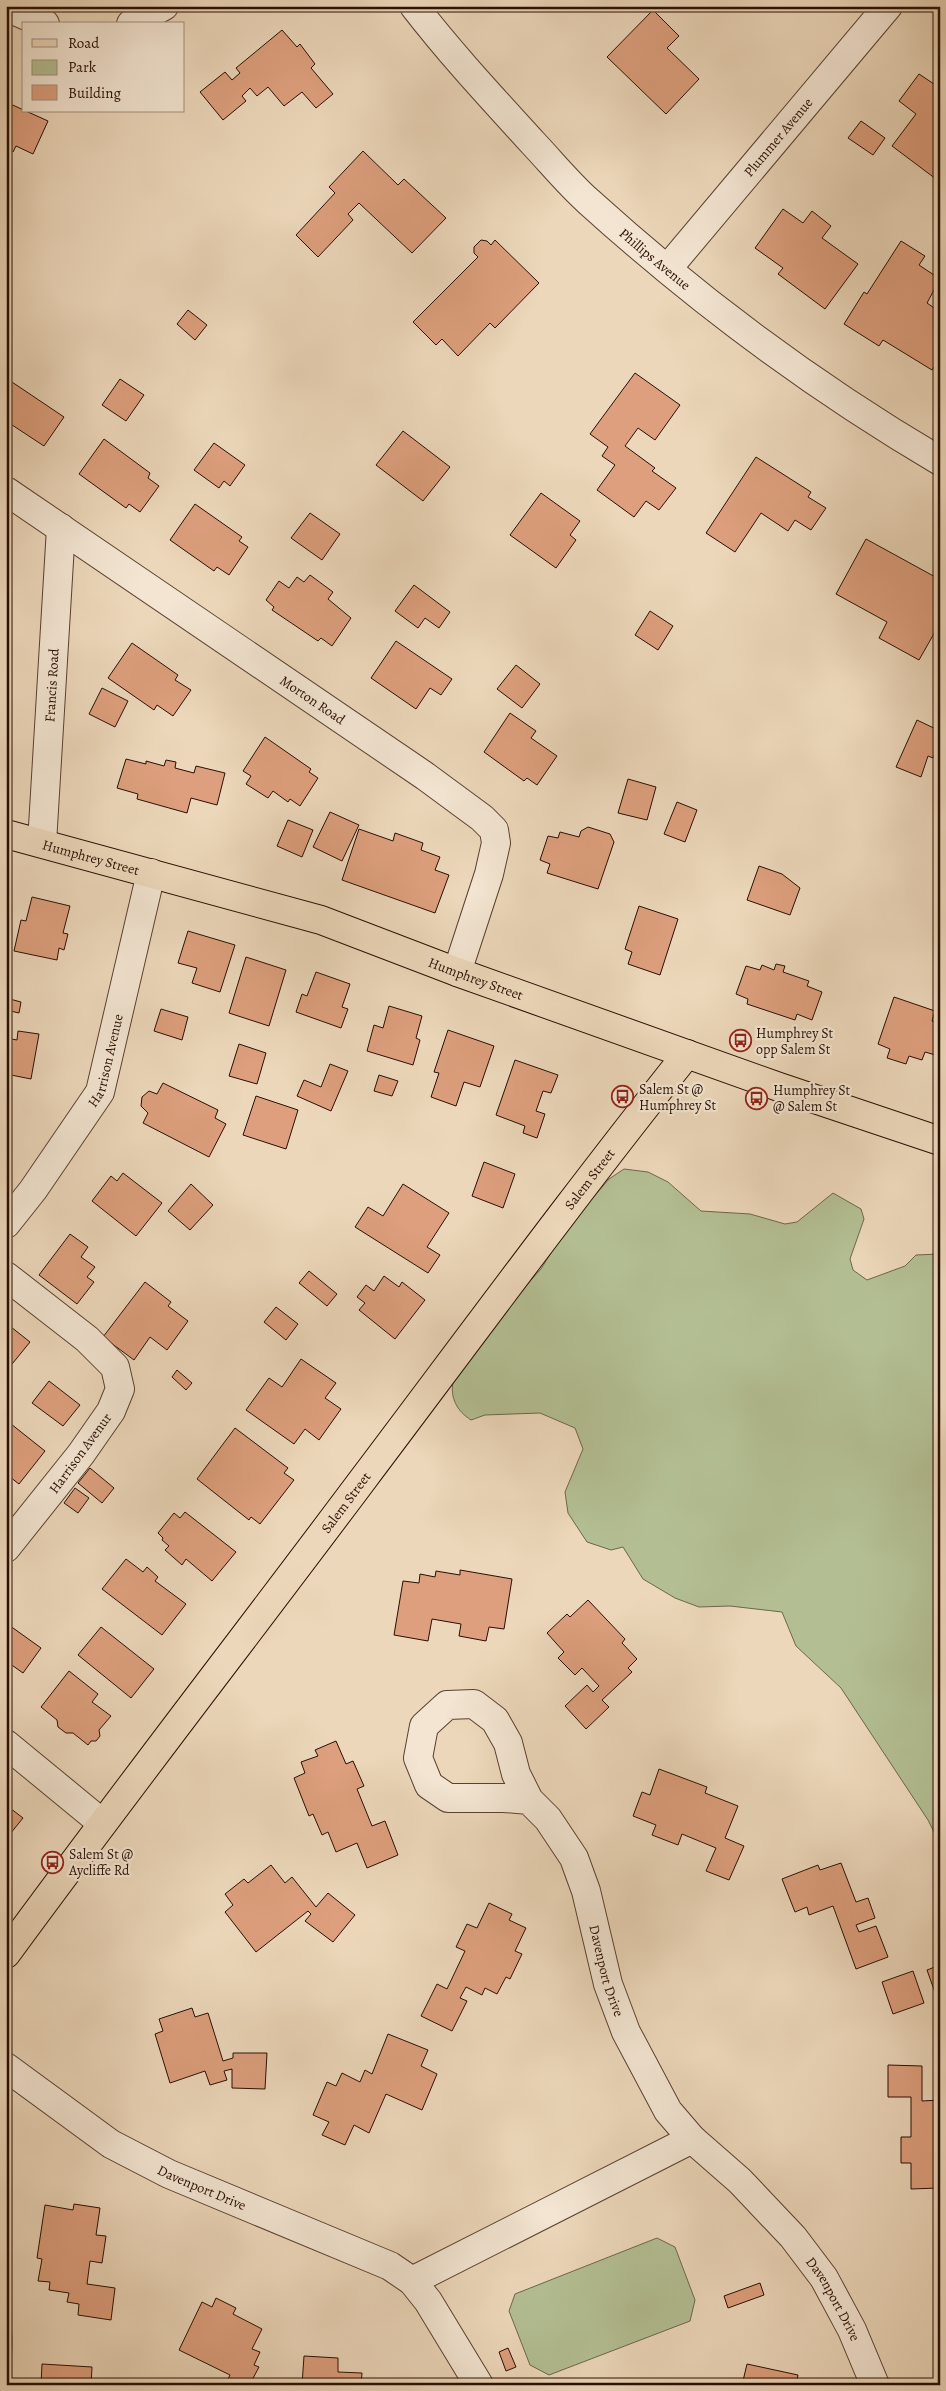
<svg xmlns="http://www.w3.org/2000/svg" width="946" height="2391" font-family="Alegreya,serif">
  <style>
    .green { fill: #b3bf93; stroke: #6e664b }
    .building { fill: #dd9f7d; stroke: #290e03 }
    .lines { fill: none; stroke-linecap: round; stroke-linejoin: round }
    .minor-casing { stroke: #5a4031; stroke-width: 30 }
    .major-casing { stroke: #290e03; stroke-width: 30 }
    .minor { stroke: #f3e5d2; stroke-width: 28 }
    .major { stroke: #ecd7ba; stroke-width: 28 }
    .labels { text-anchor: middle; stroke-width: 4.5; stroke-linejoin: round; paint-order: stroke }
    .street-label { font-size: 14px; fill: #290e03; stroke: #f3e5d2 }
    .poi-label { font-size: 14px; fill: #290e03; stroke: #f3e5d2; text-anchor: start }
  </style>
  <rect width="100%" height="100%" fill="#ecd7ba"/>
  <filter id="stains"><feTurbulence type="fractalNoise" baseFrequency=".004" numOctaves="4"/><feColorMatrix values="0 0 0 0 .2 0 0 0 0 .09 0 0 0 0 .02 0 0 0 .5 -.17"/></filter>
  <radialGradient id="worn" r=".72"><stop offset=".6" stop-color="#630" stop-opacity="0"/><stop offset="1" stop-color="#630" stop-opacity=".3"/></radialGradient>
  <path class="green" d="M624,1169l24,3 20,10 33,29 49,3 35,10 12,-2 36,-29 28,16 3,10 -14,40 3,11 14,10 38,-14 11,-11 24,-1v590l-12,-24 -87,-132 -45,-42 -14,-34 -52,-6 -31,1 -24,-9 -32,-19 -20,-32 -12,3 -24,-8 -19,-29 -3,-21 18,-43 -8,-21 -35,-15 -55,2 -14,5c-14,-9 -21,-22 -18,-38l59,-81 29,-32 24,-39 44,-51z
    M657,2238l18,9 20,53 -5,21 -141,54 -19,-10 -21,-54 6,-17z
    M6,2312c11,20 5,51 1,73z"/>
  <path class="building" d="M653,10l26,26 -12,12 32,31 -33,35 -59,-57z
    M282,30l15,17 3,-3 15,20 -4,4 22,26 -17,14 -14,-16 -18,14 -16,-19 -11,9 -7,-8 -8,8 4,5 -23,19 -23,-28 25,-20 7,8 8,-7 -4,-5z
    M919,74l21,14v94l-48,-36 24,-32 -17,-13z
    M6,102l42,19 -15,33 -17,-8 -3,6 -7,-3z
    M861,121l24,17 -12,17 -25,-17z
    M363,151l35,34 6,-6 42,39 -34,35 -53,-50 -11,11 5,6 -35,37 -22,-22 39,-42 -6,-6z
    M783,209l20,14 9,-12 19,15 -9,12 36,26 -33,45 -47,-35 5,-6 -28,-20z
    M481,240l6,1 4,4 4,-5 44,43 -44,45 -5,-5 -32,33 -16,-17 -6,6 -23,-23 65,-65 -4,-4v-6z
    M901,241l24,15 -6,9 21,14 -13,24 13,9v46l-8,12 -49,-30 -4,6 -35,-22 20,-32 3,2z
    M188,310l19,15 -12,15 -18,-16z
    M635,373l45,32 -25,35 -17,-12 -13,18 30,22 -3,3 24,17 -17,22 -13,-9 -12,16 -37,-27 18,-25 -13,-9 6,-9 -18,-13z
    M6,378l58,39 -20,29 -38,-25z
    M120,379l24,16 -18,26 -24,-16z
    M403,431l47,36 -27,34 -47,-36z
    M104,439l46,34 -2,5 11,8 -19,26 -11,-8 -3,4 -47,-34z
    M214,443l31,22 -15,21 -6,-5 -5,7 -25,-18z
    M756,457l55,35 -3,5 18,11 -15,22 -16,-10 -7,11 -27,-18 -26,39 -29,-19z
    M541,493l39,28 -10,14 6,5 -20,28 -46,-33z
    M195,504l47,33 -3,4 9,6 -19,28 -12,-8 -3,4 -44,-31z
    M310,513l30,21 -18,26 -31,-22z
    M866,539l73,40 -4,7 5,3v34l-21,37 -40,-22 8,-16 -51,-28z
    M310,575l23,17 -5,7 23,19 -19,28 -11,-8 -3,3 -46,-31 2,-3 -8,-7 13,-19 10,7 8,-11 7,5z
    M414,585l36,27 -11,16 -14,-10 -7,10 -23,-17z
    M650,611l23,15 -15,24 -23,-15z
    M396,641l56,38 -11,16 -11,-7 -14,21 -45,-31z
    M132,643l46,32 -3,5 16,10 -18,26 -16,-11 -3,5 -46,-32z
    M516,665l24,19 -18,24 -25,-19z
    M102,688l26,13 -13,26 -26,-13z
    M510,713l26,18 -5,7 26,18 -20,29 -10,-7 -3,3 -40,-29z
    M917,720l23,11v11l-7,16 -5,-2 -7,21 -25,-10z
    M265,737l46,32 -2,3 9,6 -18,28 -10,-7 -2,3 -15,-11 -5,7 -22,-14 5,-8 -8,-5z
    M126,759l20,5v-3l18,5 2,-6 10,2 -1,6 19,5 2,-7 29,7 -8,32 -26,-7 -4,15 -50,-14 1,-5 -21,-6z
    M628,779l28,8 -9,33 -29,-7z
    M677,802l20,8 -12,32 -21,-8z
    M330,812l29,13 -17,36 -29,-14z
    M288,820l25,10 -11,27 -25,-11z
    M588,827l22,7 4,8 -16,47 -51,-16 3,-9 -10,-4 8,-24 10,2 2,-6 19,5 2,-6z
    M359,829l34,12 2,-8 28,10 -2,7 19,7 -5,13 14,5 -14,38 -93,-33z
    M759,866l23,8 18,14 -10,27 -43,-15z
    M32,897l38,9 -7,27 5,1 -4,16 -5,-2 -2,12 -43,-9 7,-31 5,1z
    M639,906l39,13 -18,56 -32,-11 4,-12 -7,-3z
    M188,931l47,14 -15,47 -28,-9 5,-15 -19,-5z
    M246,957l40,13 -17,56 -40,-13z
    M776,964l9,2 -2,6 26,9 -2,5 15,6 -10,28 -15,-6 -2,6 -48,-16 1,-5 -12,-5 10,-28 14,4 2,-5 12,5z
    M316,972l34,12 -8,23 6,2 -7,19 -45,-16 6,-18 5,2z
    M894,997l41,14 -3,10 8,3 -1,32 -14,-4 -3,8 -13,-4 -3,8 -19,-6 3,-9 -12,-5z
    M6,998l15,4 -2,11 -13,-3z
    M389,1006l33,10 -6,22 4,2 -7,25 -46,-14 7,-26 9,3z
    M161,1009l27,8 -6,23 -28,-9z
    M448,1030l46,16 -14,41 -16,-5 -8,24 -25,-9 8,-24 -5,-1z
    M18,1031l21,3 -8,45 -25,-5v-36l11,2z
    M239,1044l27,9 -9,31 -28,-8z
    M515,1060l43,15 -7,18 -8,-2 -7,20 9,3 -8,24 -14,-5 2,-7 -29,-11z
    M330,1064l18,7 -17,40 -34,-15 7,-16 17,7z
    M379,1075l19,6 -6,15 -18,-5z
    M163,1083l55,27 -3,8 11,6 -17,33 -66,-34 5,-10 -7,-7 1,-9 7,-6 8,3z
    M256,1096l42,14 -12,39 -43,-14z
    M484,1162l31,12 -12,34 -31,-12z
    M123,1173l39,30 -26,33 -44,-35 19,-25 6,5z
    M191,1184l22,21 -23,25 -22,-19z
    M403,1184l46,29 -22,34 13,8 -12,18 -73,-46 13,-20 15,9z
    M70,1234l18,13 -7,10 14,10 -8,10 7,5 -17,22 -38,-29z
    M309,1271l28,23 -10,12 -28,-23z
    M384,1276l15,11 3,-5 23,18 -30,39 -36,-29 6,-7 -8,-6 9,-12 8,6z
    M145,1282l26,20 -3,4 20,15 -21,29 -17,-13 -16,23 -31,-23z
    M276,1307l22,17 -12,16 -22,-18z
    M6,1323l24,19 -22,27 3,3 -5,6z
    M301,1359l35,24 -11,15 16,11 -22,31 -14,-11 -11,15 -48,-34 23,-32 13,9z
    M177,1370l15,13 -6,7 -14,-13z
    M49,1381l31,24 -17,21 -31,-23z
    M6,1420l39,31 -26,33 -13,-10z
    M235,1428l53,40 -4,5 10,7 -34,44 -9,-7 -2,3 -52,-41z
    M90,1468l24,20 -12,15 -24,-20z
    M75,1488l14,10 -11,15 -14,-10z
    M185,1512l51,40 -24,29 -26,-22 -4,6 -17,-15 4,-4 -7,-6 1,-2 -5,-5 16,-20 6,5z
    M126,1559l17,13 4,-5 11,10 -3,4 31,23 -24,31 -60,-46z
    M460,1570l52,9 -8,50 -15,-2 -3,14 -27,-5 2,-12 -29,-5 -4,22 -34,-6 9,-54 16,2 1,-9 15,3 1,-6 24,4z
    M588,1600l37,39 -3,4 15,16 -9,9 4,4 -30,28 7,7 -23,22 -21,-23 22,-21 6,7 6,-6 -17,-18 -7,7 -17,-17 6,-6 -17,-19 20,-19 3,3z
    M6,1623l35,25 -18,25 -17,-12z
    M101,1627l53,42 -23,29 -53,-43z
    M69,1671l29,23 -6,8 19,14 -12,14 1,6 -4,5h-5l-3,4 -15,-12h-7l-8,-6 -1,-7 -16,-13z
    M336,1741l10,23 7,-3 11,25 -7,3 15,37 13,-5 13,34 -31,13 -10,-25 -21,9 -8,-20 -6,3 -9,-21 -4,2 -15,-38 11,-5 -4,-11 17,-6 -3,-6z
    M659,1769l48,18 -2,6 33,13 -13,32 19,8 -15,34 -23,-9 10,-23 -34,-14 -4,11 -26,-10 4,-10 -23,-9 9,-24 8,3z
    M6,1805l17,13 -17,21z
    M841,1863l15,39 12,-4 7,20 -19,7 3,7 17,-6 12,31 -32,12 -23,-63 -24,9 -2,-8 -12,5 -13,-33 36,-14 2,5z
    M271,1865l14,18 7,-6 24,30 12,-14 27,22 -22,27 -28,-21 6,-7 -3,-3 -52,41 -31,-40 8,-7 -8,-11 19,-15 4,4z
    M489,1903l23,11 -3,6 17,8 -11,23 7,3 -12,25 -4,-2 -9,17 -12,-6 -3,7 -16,-8 -6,11 7,3 -15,30 -31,-15 16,-32 10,5 18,-38 -9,-4 11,-23 10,4z
    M940,1965v35l-2,1 -11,-31z
    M913,1971l11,32 -31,11 -11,-32z
    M192,2008l3,9 13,-4 15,48 10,-3v-5h34l-2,36 -33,-1v-19l-8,2 3,9 -17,5 -5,-14 -35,12 -15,-49 8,-3 -4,-12z
    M388,2034l40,16 -7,16 16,8 -15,36 -36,-16 -17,39 -15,-8 -9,20 -23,-10 7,-13 -16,-7 14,-33 9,4 6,-13 18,9 5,-12 7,4z
    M888,2065l34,1v35l18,-1 -2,88 -27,1v-26h-10v-26h10v-40h-23z
    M74,2204l26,4 -4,27 10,1 -4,27 -12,-2 -3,23 28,4 -4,32 -33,-5 1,-11 -12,-2 2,-9 -20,-3 1,-8 -12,-1 4,-22 -5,-1 8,-53 28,5z
    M760,2283l4,12 -36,13 -4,-12z
    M216,2298l20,10 -3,6 29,15 -10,20 8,3 -6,13 5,2 -9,17 -3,-1 -1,2h-21l5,-10 -51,-25 23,-48 10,5z
    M508,2348l8,19 -10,4 -7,-19z
    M304,2356l34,2v14l24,1 -1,12h-59z
    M42,2364l50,3 -1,18h-50z
    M747,2364l51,11 -1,5 20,5h-75z"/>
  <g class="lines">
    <defs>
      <g id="minor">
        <path id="s1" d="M414,6c37,48 78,92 119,137 18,19 35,40 55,58 106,96 228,187 352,260"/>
        <path d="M6,7l39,17"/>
        <path d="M131,24l33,-18"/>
        <path id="s2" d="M668,268l220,-262"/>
        <path id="s3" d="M6,491l419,285 57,42 12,12 2,13 -7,31 -32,98"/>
        <path id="s4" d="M42,843l19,-315"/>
        <path id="s5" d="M6,1224l27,-34 67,-98 51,-219"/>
        <path d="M6,1276l81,63 28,28 5,22 -9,22 -30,43 -75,94"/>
        <path d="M6,1744l96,79"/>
        <path id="s6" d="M529,1800l-25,-2h-56l-19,-13 -11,-27 6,-32 23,-21 27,-1 21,16 13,23 8,31 13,26 19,19 26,39 12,33 22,93 18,48 42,79 24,28 48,42 53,56 31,41 28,52 23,55"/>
        <path id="s7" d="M6,2067l105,77 58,30 221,92 22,15 16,20 51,84"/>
        <path d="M412,2281l280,-142"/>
      </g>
      <g id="major">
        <path id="s8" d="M6,834l315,86 136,52 322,115 161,54"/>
        <path id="s9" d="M6,1954c117,-160 239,-317 358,-476 107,-142 212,-285 323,-424"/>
      </g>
    </defs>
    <use href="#minor" class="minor-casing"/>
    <use href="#major" class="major-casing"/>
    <use href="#minor" class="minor"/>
    <use href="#major" class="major"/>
  </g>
  <defs>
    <symbol id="bus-ring" viewBox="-11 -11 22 22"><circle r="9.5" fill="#f3e5d2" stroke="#8f2418" stroke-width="1.5"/><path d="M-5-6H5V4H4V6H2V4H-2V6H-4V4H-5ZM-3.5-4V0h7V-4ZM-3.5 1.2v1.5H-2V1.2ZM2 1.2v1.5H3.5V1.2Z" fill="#8f2418"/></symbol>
  </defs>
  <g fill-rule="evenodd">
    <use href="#bus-ring" x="728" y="1028" width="25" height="25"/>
    <use href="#bus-ring" x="610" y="1084" width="25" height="25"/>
    <use href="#bus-ring" x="744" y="1086" width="25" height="25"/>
    <use href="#bus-ring" x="40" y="1850" width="25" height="25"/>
  </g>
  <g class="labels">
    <g class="street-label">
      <text dy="5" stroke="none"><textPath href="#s2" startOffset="171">Plummer Avenue</textPath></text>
      <text dy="5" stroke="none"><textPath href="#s1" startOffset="350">Phillips Avenue</textPath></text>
      <text dy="5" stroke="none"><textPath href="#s4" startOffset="158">Francis Road</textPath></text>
      <text dy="5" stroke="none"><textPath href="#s3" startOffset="371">Morton Road</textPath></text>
      <text dy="5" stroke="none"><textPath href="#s8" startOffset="88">Humphrey Street</textPath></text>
      <text dy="5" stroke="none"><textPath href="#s8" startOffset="492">Humphrey Street</textPath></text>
      <text dy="5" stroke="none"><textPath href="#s5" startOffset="194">Harrison Avenue</textPath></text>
      <text dy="5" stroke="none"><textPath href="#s9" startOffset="970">Salem Street</textPath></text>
      <text transform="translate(80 1453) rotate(-54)" y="5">Harrison Avenur</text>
      <text dy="5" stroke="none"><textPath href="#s9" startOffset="565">Salem Street</textPath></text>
      <text dy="5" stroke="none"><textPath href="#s6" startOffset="529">Davenport Drive</textPath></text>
      <text dy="5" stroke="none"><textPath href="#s7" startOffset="231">Davenport Drive</textPath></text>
      <text dy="5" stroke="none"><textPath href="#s6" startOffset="935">Davenport Drive</textPath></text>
    </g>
    <g class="poi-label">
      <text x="756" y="1038">Humphrey St<tspan x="756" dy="16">opp Salem St</tspan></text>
      <text x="639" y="1094">Salem St @<tspan x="639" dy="16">Humphrey St</tspan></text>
      <text x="773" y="1095">Humphrey St<tspan x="773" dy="16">@ Salem St</tspan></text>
      <text x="69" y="1859">Salem St @<tspan x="69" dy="16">Aycliffe Rd</tspan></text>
    </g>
  </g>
  <rect width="946" height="2391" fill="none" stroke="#ecd7ba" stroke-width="25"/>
  <rect x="8" y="8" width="931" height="2376" fill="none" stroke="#290e03" stroke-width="2.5"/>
  <rect x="12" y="12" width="921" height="2366" fill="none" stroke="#290e03"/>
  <rect x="22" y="22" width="162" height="90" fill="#f3e5d2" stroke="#a28f7f"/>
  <rect x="32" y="39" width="25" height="8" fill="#ecd7ba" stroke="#a28f7f"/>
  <text x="68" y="48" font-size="15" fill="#290e03">Road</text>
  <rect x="32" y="60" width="25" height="15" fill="#b3bf93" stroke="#a28f7f"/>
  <text x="68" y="72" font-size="15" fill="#290e03">Park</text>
  <rect x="32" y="85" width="25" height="15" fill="#dd9f7d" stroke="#a28f7f"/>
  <text x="68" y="98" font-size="15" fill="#290e03">Building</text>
  <rect width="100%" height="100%" filter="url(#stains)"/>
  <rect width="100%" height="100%" fill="url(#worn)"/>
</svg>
